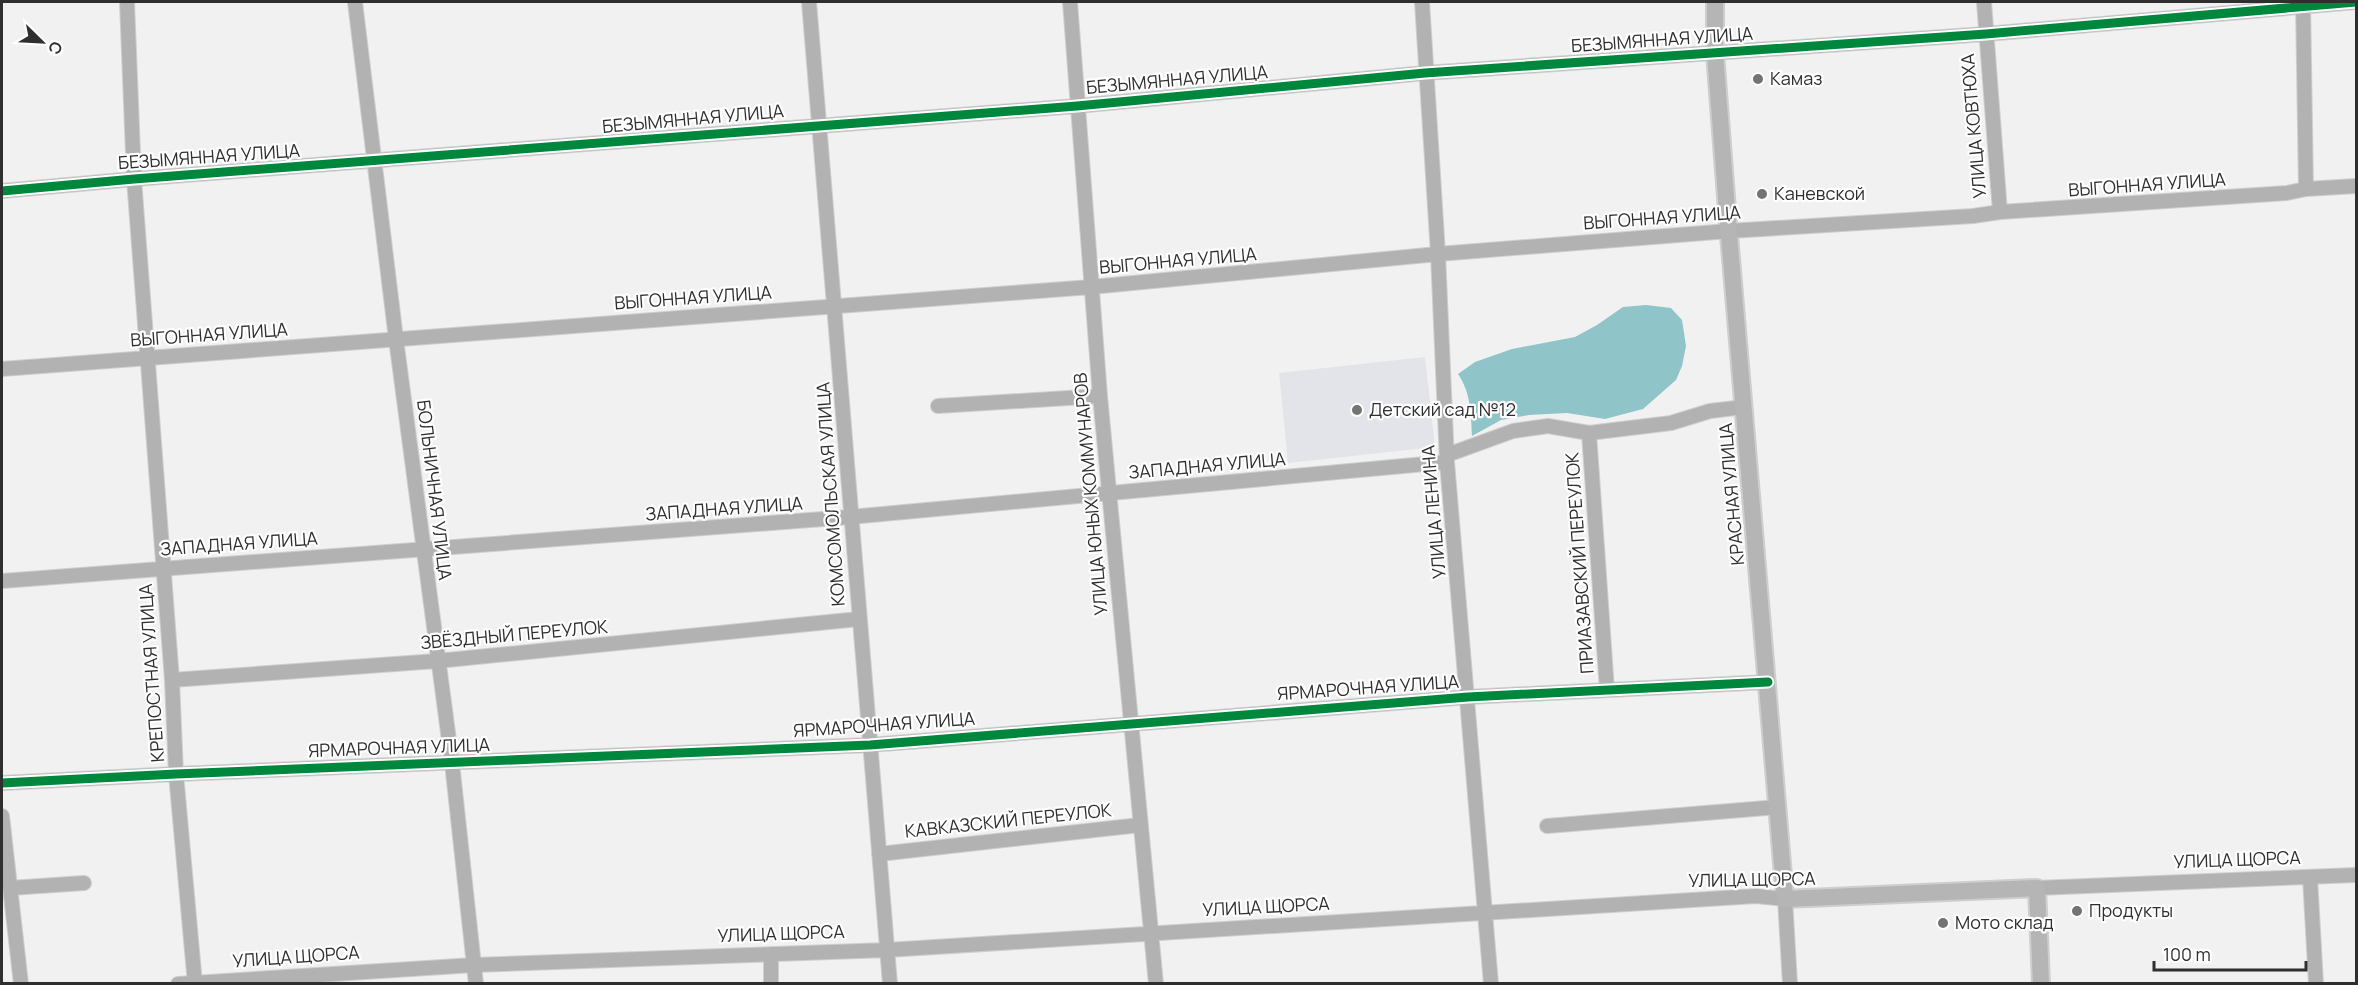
<svg xmlns="http://www.w3.org/2000/svg" width="2358" height="985" font-family="Manrope,sans-serif">
  <style>
    .built { fill: #e3e4e9 }
    .water { fill: #8fc4c8 }
    .lines { fill: none; stroke-linecap: round; stroke-linejoin: round }
    .minor-casing { stroke: #cecece; stroke-width: 16 }
    .major-casing { stroke: #cecece; stroke-width: 20 }
    .minor { stroke: #b3b2b3; stroke-width: 14 }
    .major { stroke: #b6b5b6; stroke-width: 16 }
    .cycleway-casing { stroke: #fefeff; stroke-width: 13 }
    .cycleway { stroke: #00873e; stroke-width: 9 }
    .poi-dot { fill: #737374; stroke: #fefeff; stroke-width: 2 }
    .labels { text-anchor: middle; stroke-width: 4.5; stroke-linejoin: round; paint-order: stroke }
    .street-label { font-size: 18px; fill: #2f2f30; stroke: #fefeff }
    .poi-label { font-size: 18px; fill: #2f2f30; stroke: #fefeff; text-anchor: start }
  </style>
  <rect width="100%" height="100%" fill="#f1f1f1"/>
  <path class="built" d="M1425,357l10,90 -147,16 -9,-90z"/>
  <path class="water" d="M1646,305l25,3 11,12 4,26 -4,20 -6,14 -33,29 -38,10 -38,-6 -38,2 -28,5 -29,16c-1,-22 -1,-43 -14,-62l17,-12 37,-13 63,-12 22,-12 26,-18z"/>
  <g class="lines">
    <defs>
      <path id="minor" d="M127,2l7,177 38,501 4,94 19,210
        M355,2l41,337 56,424 24,221
        M809,2l81,982
        M1070,2l30,394 56,588
        M1422,2l16,252 9,208 44,522
        M1984,2l16,210
        M2303,2l3,187
        M2,191l132,-12 943,-73 348,-33 561,-39 370,-32
        M2,369l1089,-82 347,-33 291,-23 244,-15 27,-4 287,-19 19,-4 50,-3
        M938,406l162,-10
        M1589,433l18,257
        M1447,455l66,-24 35,-5 41,7 82,-10 39,-12 34,-4
        M2,581l848,-64 597,-55
        M172,680l265,-19 422,-42
        M2,783l174,-9 694,-29 598,-48 300,-15
        M2,816l19,168
        M1547,826l231,-19
        M879,854l261,-29
        M2310,877l6,107
        M10,888l74,-5
        M2037,888l319,-13
        M771,954v30
        M178,984l296,-19 413,-15 869,-54 29,3 5,85"/>
      <path id="major" d="M1715,2v51l13,170 57,676 252,-11 4,96"/>
    </defs>
    <use href="#minor" class="minor-casing"/>
    <use href="#major" class="major-casing"/>
    <use href="#minor" class="minor"/>
    <use href="#major" class="major"/>
    <defs>
      <path id="cycleway" d="M2,191l132,-12 943,-73 348,-33 561,-39 370,-32
        M2,783l174,-9 694,-29 598,-48 300,-15"/>
    </defs>
    <use href="#cycleway" class="cycleway-casing"/>
    <use href="#cycleway" class="cycleway"/>
  </g>
  <g class="poi-dot">
    <circle cx="1758" cy="79" r="6"/>
    <circle cx="1762" cy="194" r="6"/>
    <circle cx="1357" cy="410" r="6"/>
    <circle cx="2077" cy="911" r="6"/>
    <circle cx="1943" cy="923" r="6"/>
  </g>
  <g class="labels">
    <g class="street-label">
      <text transform="translate(1662 40) rotate(-4)" y="6">БЕЗЫМЯННАЯ УЛИЦА</text>
      <text transform="translate(1177 80) rotate(-5)" y="6">БЕЗЫМЯННАЯ УЛИЦА</text>
      <text transform="translate(693 119) rotate(-5)" y="6">БЕЗЫМЯННАЯ УЛИЦА</text>
      <text transform="translate(1974 126) rotate(-95)" y="6">УЛИЦА КОВТЮХА</text>
      <text transform="translate(209 157) rotate(-4)" y="6">БЕЗЫМЯННАЯ УЛИЦА</text>
      <text transform="translate(2147 185) rotate(-4)" y="6">ВЫГОННАЯ УЛИЦА</text>
      <text transform="translate(1662 218) rotate(-4)" y="6">ВЫГОННАЯ УЛИЦА</text>
      <text transform="translate(1178 261) rotate(-5)" y="6">ВЫГОННАЯ УЛИЦА</text>
      <text transform="translate(693 298) rotate(-4)" y="6">ВЫГОННАЯ УЛИЦА</text>
      <text transform="translate(209 335) rotate(-4)" y="6">ВЫГОННАЯ УЛИЦА</text>
      <text transform="translate(1207 466) rotate(-5)" y="6">ЗАПАДНАЯ УЛИЦА</text>
      <text transform="translate(434 490) rotate(83)" y="6">БОЛЬНИЧНАЯ УЛИЦА</text>
      <text transform="translate(831 494) rotate(-94)" y="6">КОМСОМОЛЬСКАЯ УЛИЦА</text>
      <text transform="translate(1091 494) rotate(-95)" y="6">УЛИЦА ЮНЫХ КОММУНАРОВ</text>
      <text transform="translate(1732 494) rotate(-95)" y="6">КРАСНАЯ УЛИЦА</text>
      <text transform="translate(724 509) rotate(-4)" y="6">ЗАПАДНАЯ УЛИЦА</text>
      <text transform="translate(1434 512) rotate(-95)" y="6">УЛИЦА ЛЕНИНА</text>
      <text transform="translate(239 544) rotate(-4)" y="6">ЗАПАДНАЯ УЛИЦА</text>
      <text transform="translate(1580 563) rotate(-94)" y="6">ПРИАЗАВСКИЙ ПЕРЕУЛОК</text>
      <text transform="translate(514 635) rotate(-5)" y="6">ЗВЁЗДНЫЙ ПЕРЕУЛОК</text>
      <text transform="translate(152 673) rotate(-94)" y="6">КРЕПОСТНАЯ УЛИЦА</text>
      <text transform="translate(1368 688) rotate(-4)" y="6">ЯРМАРОЧНАЯ УЛИЦА</text>
      <text transform="translate(884 725) rotate(-4)" y="6">ЯРМАРОЧНАЯ УЛИЦА</text>
      <text transform="translate(399 748) rotate(-2)" y="6">ЯРМАРОЧНАЯ УЛИЦА</text>
      <text transform="translate(1008 821) rotate(-6)" y="6">КАВКАЗСКИЙ ПЕРЕУЛОК</text>
      <text transform="translate(2237 860) rotate(-2)" y="6">УЛИЦА ЩОРСА</text>
      <text transform="translate(1752 880) rotate(-1)" y="6">УЛИЦА ЩОРСА</text>
      <text transform="translate(1266 907) rotate(-3)" y="6">УЛИЦА ЩОРСА</text>
      <text transform="translate(781 934) rotate(-2)" y="6">УЛИЦА ЩОРСА</text>
      <text transform="translate(296 957) rotate(-4)" y="6">УЛИЦА ЩОРСА</text>
    </g>
    <g class="poi-label">
      <text x="1770" y="85">Камаз</text>
      <text x="1774" y="200">Каневской</text>
      <text x="1369" y="416">Детский сад №12</text>
      <text x="2089" y="917">Продукты</text>
      <text x="1955" y="929">Мото склад</text>
    </g>
  </g>
  <rect width="2358" height="985" fill="none" stroke="#2f2f30" stroke-width="6"/>
  <g transform="translate(42 42) rotate(114)" stroke="#fefeff" stroke-width="4.5" paint-order="stroke">
  <path d="M0-4.5L10 22L0 15L-10 22Z" fill="#2f2f30"/>
  <text y="-9" font-size="16" font-weight="bold" text-anchor="middle" fill="#2f2f30">С</text>
  </g>
  <path d="M2154 961v9h152v-9" fill="none" stroke="#2f2f30" stroke-width="3"/>
  <text x="2163" y="961" font-size="18" fill="#2f2f30" stroke="#fefeff" stroke-width="4.5" paint-order="stroke">100 m</text>
</svg>
